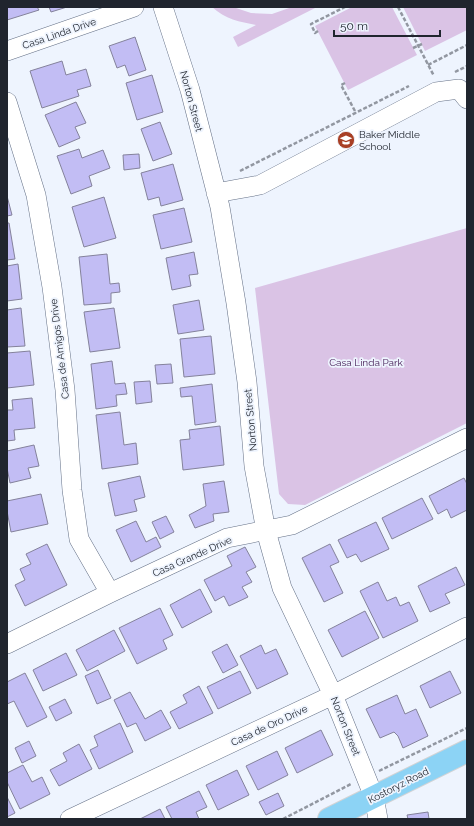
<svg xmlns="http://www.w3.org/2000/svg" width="474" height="826" font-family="Raleway,sans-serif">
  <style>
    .green { fill: #dac3e5 }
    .building { fill: #c2bdf4; stroke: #84829b }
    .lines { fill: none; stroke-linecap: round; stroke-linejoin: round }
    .minor-casing { stroke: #647086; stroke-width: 20 }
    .major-casing { stroke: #d2d3d5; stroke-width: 24 }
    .path { stroke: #9297a1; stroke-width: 2.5; stroke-dasharray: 4 2; stroke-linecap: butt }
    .minor { stroke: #fff; stroke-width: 19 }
    .major { stroke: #8cd3f5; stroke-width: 22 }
    .labels { text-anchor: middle; stroke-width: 3.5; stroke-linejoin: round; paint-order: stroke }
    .street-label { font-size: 10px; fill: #20252e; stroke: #eef4fe }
    .poi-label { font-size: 10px; fill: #20252e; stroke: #eef4fe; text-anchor: start }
    .park-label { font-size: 10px; fill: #421953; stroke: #eef4fe }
  </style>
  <rect width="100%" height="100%" fill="#eef4fe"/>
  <path class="green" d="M212,7h21l18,6 21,1 20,-7h25l-79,40 -5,-10 23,-12c-16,-3 -31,-6 -44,-18z
    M352,7h40l25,48 -69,35 -33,-64z
    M403,7h64v23l-42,21z
    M467,228v195l-162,82 -17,-1 -9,-10 -24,-206z"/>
  <path class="building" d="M7,7h30l2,3 -32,10z
    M49,7h18l-16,5z
    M135,37l11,33 -17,6 -4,-11 -8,3 -8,-22z
    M62,61l4,14 20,-6 5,17 -14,4 2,6 -37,12 -12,-37z
    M152,75l11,37 -26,8 -11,-37z
    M76,102l10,21 -11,4 5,11 -21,9 -14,-32z
    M160,122l12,32 -19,7 -12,-32z
    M79,149l3,9 21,-8 7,18 -21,8 3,10 -21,8 -14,-38z
    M139,154l1,14 -16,2 -1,-15z
    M173,164l10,36 -22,6 -2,-9 -11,3 -7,-27z
    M7,196l5,19 -5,1z
    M104,197l12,41 -32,9 -12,-40z
    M184,208l8,34 -31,7 -8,-34z
    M7,223h2l6,36 -8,1z
    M194,252l4,22 -9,1 2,11 -19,4 -6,-32z
    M107,254l3,30 9,-1 1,9 -9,1v10l-27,2 -5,-48z
    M18,264l4,35 -15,2v-35z
    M199,300l5,30 -26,4 -5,-29z
    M21,308l4,38 -18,1v-37z
    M114,308l6,40 -30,4 -6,-40z
    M211,336l4,38 -31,3 -4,-38z
    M30,351l4,34 -27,3v-35z
    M112,361l3,23 10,-1 2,11 -11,1 1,11 -21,3 -5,-45z
    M171,364l2,19 -16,1 -2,-19z
    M150,381l2,21 -16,2 -2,-22z
    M212,384l4,38 -21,3 -3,-29 -11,1 -1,-9z
    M32,398l3,30 -21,2 1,10 -8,1v-31h6l-1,-10z
    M120,412l4,33 12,-2 2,21 -36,5 -6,-54z
    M220,426l4,39 -41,5 -3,-30 10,-1 -1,-9z
    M34,445l5,21 -11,2 3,10 -21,5 -3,-15v-17z
    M140,476l5,21 -11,3 3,11 -22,5 -7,-33z
    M464,478l3,6v26l-16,8 -4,-9 -9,5 -9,-18z
    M224,481l5,31 -16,2 1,7 -19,7 -6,-13 17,-9 -3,-22z
    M41,494l7,30 -37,8 -4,-21v-10z
    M422,498l11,21 -41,20 -10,-21z
    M166,516l8,16 -14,7 -8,-17z
    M136,521l10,21 10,-5 5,10 -30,15 -15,-32z
    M376,522l13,27 -28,13 -5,-8 -9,4 -9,-18z
    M47,544l20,41 -42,21 -10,-21 10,-5 -5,-11 11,-5 -5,-10z
    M330,544l9,18 -9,4 13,27 -19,9 -22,-44z
    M245,547l11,20 -10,5 6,10 -10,5 6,10 -19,9 -5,-10 -9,5 -11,-21 28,-14 -5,-10z
    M456,567l9,18 -20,9 5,9 -20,9 -12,-26z
    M378,582l9,19 9,-4 4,9 9,-4 9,19 -35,17 -23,-47z
    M200,589l12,23 -30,16 -12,-23z
    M160,608l13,27 -10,5 4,9 -30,15 -18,-36z
    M365,611l14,27 -37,19 -14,-27z
    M114,630l11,21 -38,20 -11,-21z
    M227,644l11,21 -15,8 -11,-21z
    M261,645l4,9 11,-5 12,25 -31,15 -17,-33z
    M66,653l11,22 -34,16 -10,-21z
    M98,670l13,28 -14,6 -12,-28z
    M240,671l11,22 -33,16 -11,-22z
    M450,671l11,22 -31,15 -10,-22z
    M25,673l22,44 -20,10 -13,-26 -7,3v-22z
    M199,686l14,27 -34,16 -9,-17 17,-9 -4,-8z
    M130,692l15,27 16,-9 10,18 -26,13 -9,-18 -9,4 -13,-27z
    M397,695l8,19 11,-5 12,27 -25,12 -5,-12 -4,-4 -14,6 -14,-29z
    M65,699l7,14 -16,8 -7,-14z
    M120,723l13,29 -34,17 -9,-19 8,-4 -4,-10z
    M321,730l12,25 -36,18 -12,-25z
    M29,741l7,15 -14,7 -7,-15z
    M79,744l13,25 -33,17 -9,-16 17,-9 -4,-8z
    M277,751l11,24 -30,15 -12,-24z
    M23,765l9,17 10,-5 8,17 -30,15 -13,-27v-9z
    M237,770l12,25 -31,15 -12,-25z
    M199,791l8,16 -11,5 3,7h-27l-6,-12z
    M278,793l6,13 -18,9 -7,-13z
    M7,797l8,16 -8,4z
    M160,809l5,10h-25z
    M428,812l1,7h-21l-1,-4z"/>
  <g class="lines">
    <defs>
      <path id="minor" d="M163,7l27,83 30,117 16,96 11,79 7,84 12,65 16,57 51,107 41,102 4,22
        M7,51l127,-44
        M7,102l29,93 16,92 13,103 7,100 7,49 31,54
        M216,193l44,-8 176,-93 23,-3 8,10
        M7,644l103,-51 117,-55 65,-13 175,-87
        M70,819l263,-124 134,-68"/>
      <path id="major" d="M329,819l138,-68"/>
    </defs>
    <use href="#minor" class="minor-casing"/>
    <use href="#major" class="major-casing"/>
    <path class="path" d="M398,7l36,69
      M318,31l-3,2 -4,-9 34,-17
      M413,48l9,-4
      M428,65l39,-20
      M455,72l12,-6
      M345,83l-4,2 15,28
      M240,171l169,-85
      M379,771l88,-43
      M283,819l68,-35"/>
    <use href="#minor" class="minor"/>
    <use href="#major" class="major"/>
  </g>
  <defs>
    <symbol id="school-disc" viewBox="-11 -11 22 22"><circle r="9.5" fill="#a83f24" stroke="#eef4fe"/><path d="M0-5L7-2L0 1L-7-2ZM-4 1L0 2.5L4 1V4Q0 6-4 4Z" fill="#fff"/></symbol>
  </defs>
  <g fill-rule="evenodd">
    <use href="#school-disc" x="336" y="130" width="20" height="20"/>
  </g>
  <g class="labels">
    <g class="street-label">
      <text transform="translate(59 33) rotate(-19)" y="4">Casa Linda Drive</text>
      <text transform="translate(192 101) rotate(75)" y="4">Norton Street</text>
      <text transform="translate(59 349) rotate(-97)" y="4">Casa de Amigos Drive</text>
      <text transform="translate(250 420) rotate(-95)" y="4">Norton Street</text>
      <text transform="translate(192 556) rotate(-24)" y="4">Casa Grande Drive</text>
      <text transform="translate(269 725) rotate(-25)" y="4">Casa de Oro Drive</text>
      <text transform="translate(346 726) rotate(68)" y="4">Norton Street</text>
      <text transform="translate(398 785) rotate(-27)" y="4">Kostoryz Road</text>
    </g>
    <g class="poi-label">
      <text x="359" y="138">Baker Middle<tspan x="359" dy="12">School</tspan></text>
    </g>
    <g class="park-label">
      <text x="366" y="366">Casa Linda Park</text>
    </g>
  </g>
  <rect width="474" height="826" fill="none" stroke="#20252e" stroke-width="16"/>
  <path d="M334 30v6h106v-6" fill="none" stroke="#20252e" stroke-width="2"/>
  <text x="340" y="30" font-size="12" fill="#20252e" stroke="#eef4fe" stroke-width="3" paint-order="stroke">50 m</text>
</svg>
